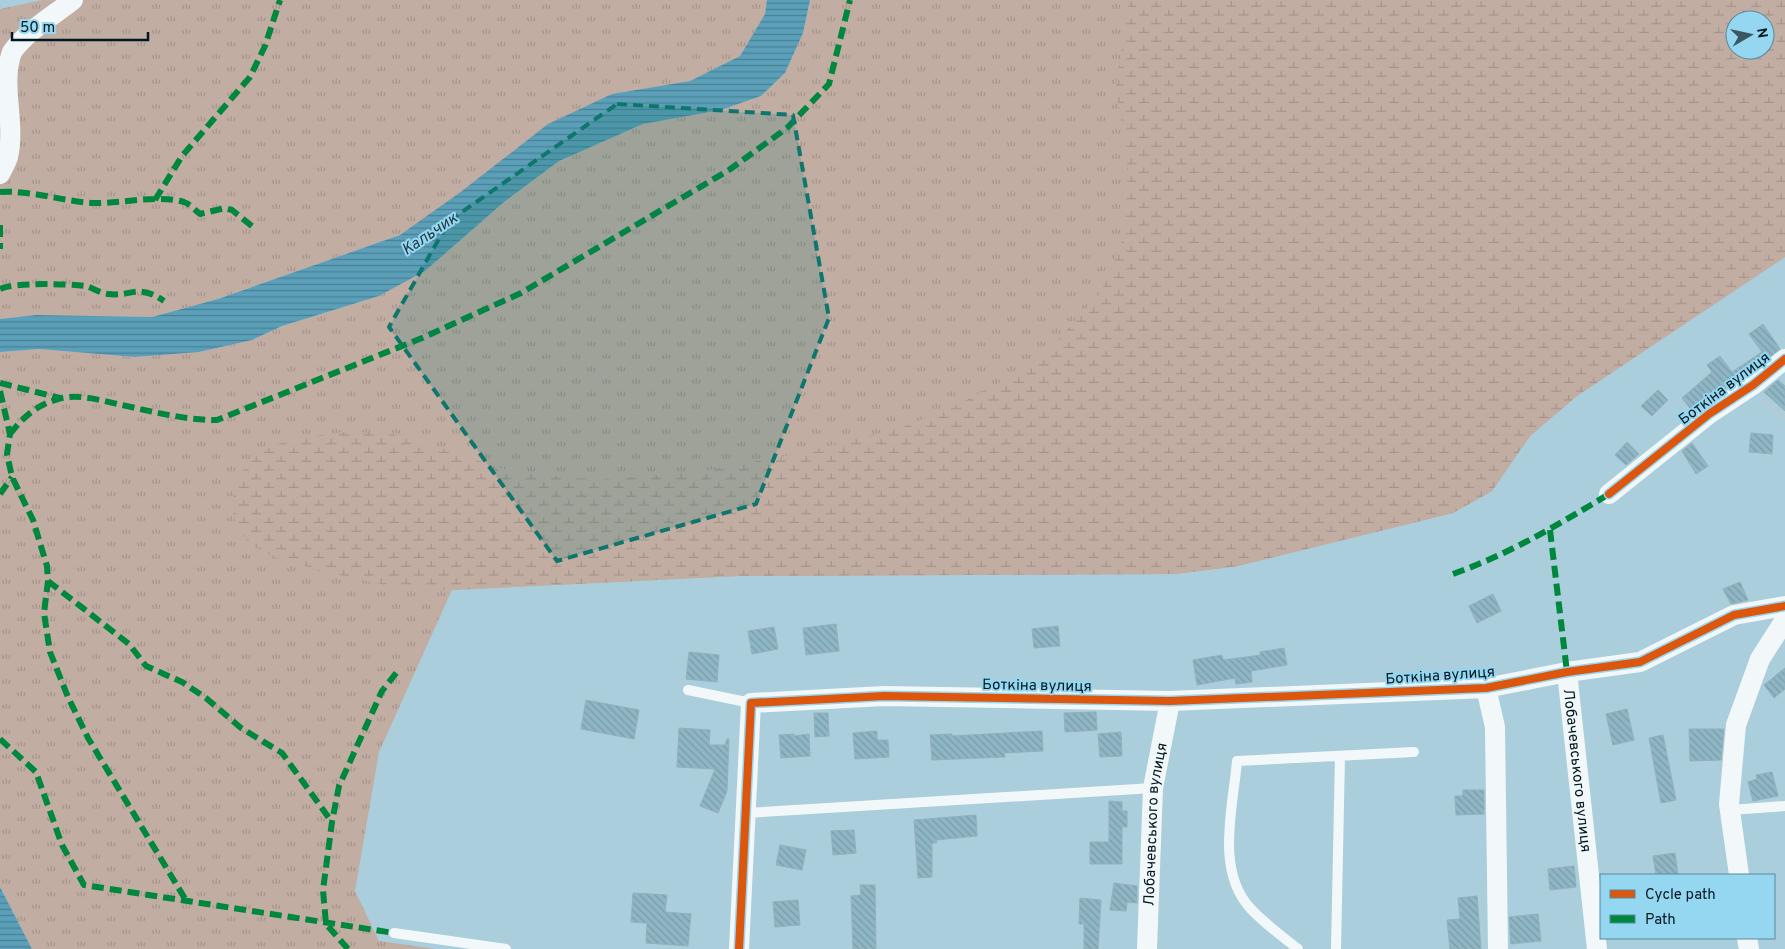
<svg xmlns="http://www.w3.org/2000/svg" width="1785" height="949" font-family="Overpass,sans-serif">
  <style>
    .grass { fill: url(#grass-tufts); fill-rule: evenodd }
    .wetland { fill: url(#wetland-marsh); fill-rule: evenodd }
    .water { fill: url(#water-rules) }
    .building { fill: url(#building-back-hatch); stroke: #93b0bb }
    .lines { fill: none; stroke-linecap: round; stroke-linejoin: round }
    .path { stroke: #bdc8cd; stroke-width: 3; stroke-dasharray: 4 2.5; stroke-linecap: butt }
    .lane { stroke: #f2f8fa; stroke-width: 10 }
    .street { stroke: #f2f8fa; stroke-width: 20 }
    .quiet { stroke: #00873e; stroke-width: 6; stroke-dasharray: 12 6; stroke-linecap: butt }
    .cycleway-casing { stroke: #95d6f1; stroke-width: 11 }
    .cycleway { stroke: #dc560d; stroke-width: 8 }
    .marked { fill: #0f766e; fill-opacity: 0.2; stroke: #0f766e; stroke-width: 4; stroke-dasharray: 10 6; stroke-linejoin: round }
    .labels { text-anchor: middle; stroke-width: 4; stroke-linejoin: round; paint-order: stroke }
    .street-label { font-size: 15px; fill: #001821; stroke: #95d6f1 }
    .water-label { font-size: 16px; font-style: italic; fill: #223b46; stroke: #95d6f1 }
  </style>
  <defs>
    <pattern id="grass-tufts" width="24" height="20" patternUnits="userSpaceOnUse" patternTransform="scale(1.25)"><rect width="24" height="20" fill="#c2ada3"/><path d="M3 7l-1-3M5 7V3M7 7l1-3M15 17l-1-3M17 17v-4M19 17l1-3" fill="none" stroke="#a5948c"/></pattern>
    <pattern id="wetland-marsh" width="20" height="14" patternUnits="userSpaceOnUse" patternTransform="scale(1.25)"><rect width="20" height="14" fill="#c2ada3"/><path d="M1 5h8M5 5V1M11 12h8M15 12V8" fill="none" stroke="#a5948c"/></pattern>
    <pattern id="water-rules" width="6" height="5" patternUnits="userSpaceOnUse" patternTransform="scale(1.25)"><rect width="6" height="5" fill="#5b9fb8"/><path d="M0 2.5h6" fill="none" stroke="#498195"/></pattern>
    <pattern id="building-back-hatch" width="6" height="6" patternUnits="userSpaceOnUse" patternTransform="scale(1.25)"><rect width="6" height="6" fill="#8fb6c4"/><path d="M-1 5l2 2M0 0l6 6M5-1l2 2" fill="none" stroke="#7a9ca8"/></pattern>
  </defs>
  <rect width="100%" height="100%" fill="#aacedc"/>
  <path class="grass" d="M42,0h725l-2,14 -25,42 -50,25 -78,13 -212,141 -182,64 -66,18 -116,-2 -36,4v-310z
    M810,0h975v257l-208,139 -47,40 -38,55 -39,22 -215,53 -62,8 -437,2 -287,14 -73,162 -24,139 24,50 56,8h-403l-32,-62v-535l39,-3 96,8 64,-5 53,-12 30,-14 97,-30 46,-25 79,-69 55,-41 84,-37 78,-14 40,-14 24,-23 18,-40zM1735,20h30v30h-30z"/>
  <path class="wetland" d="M1132,0h653v257l-208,139 -47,40 -38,55 -39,22 -215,53 -63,8 -436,2 -287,14 -62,-4 -65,-14 -53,-16 -22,-12 -13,-16 -4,-15 1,-20 7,-20 16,-19 21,-10 29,-7 37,-5 44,1 53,15 71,24 86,8 99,-8 100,-18 103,-26 49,-19 48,-25 52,-34 52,-58 23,-56 4,-66 -12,-85 12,-78zM1735,20h30v30h-30z"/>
  <path class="water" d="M767,0h43l-7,33 -18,40 -24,23 -40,14 -78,14 -84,37 -55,41 -79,69 -46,25 -97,30 -30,14 -53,12 -64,5 -96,-8 -39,3v-33l36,-4 116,2 66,-18 182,-64 62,-44 86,-67 64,-30 78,-13 50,-25 25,-42z
    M0,887l32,62h-32z"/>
  <path class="building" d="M1763,324l17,25 -34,26 -21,14 -1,-2 -31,25 -11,-14 30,-26 -5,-7 13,-9 12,16 30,-20 -13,-18z
    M1778,380l7,6v25l-21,-19z
    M1658,390l10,10 -16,16 -11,-10z
    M1751,433l22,2 -1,19 -23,-2z
    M1627,442l12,12 -13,11 -11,-10z
    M1692,443l16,23 -12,8 -14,-23z
    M1740,582l8,18 -17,4 -8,-15z
    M1493,594l8,17 -24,12 -8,-17z
    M836,624l3,27 -33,4 -3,-27z
    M1058,626l2,20 -26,2 -2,-19z
    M774,627l4,22 -26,5 -4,-23z
    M1284,648l3,17 -36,6 1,11 -16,2 -1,-6 -38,7 -4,-25 29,-5 1,5 38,-5 -1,-3z
    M689,652l30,3 -2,27 -31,-3z
    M1785,668v21l-11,9 -10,-13z
    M586,700l53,10 -5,29 -53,-10z
    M1627,709l7,31 -21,5 -7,-31z
    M1096,712l1,18 -32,2 -1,-19z
    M814,713h14l1,23 -14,1z
    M679,728l31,2 -1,15h16l2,-6h2l-2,52 -9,22 -18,-7 15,-37 -38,-2z
    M1689,729h35l-3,31 -31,1z
    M877,731v9h11l1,17 -34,2 -2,-26z
    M1042,731l1,20 -39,2 1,4 -73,3 -2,-25 22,-1v2z
    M1121,732l1,24 -22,1 -2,-23z
    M794,734v2l15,-2 1,22 -29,2 -2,-23z
    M1663,735l13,65 -15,3 -12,-65z
    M1772,772l6,24 -25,5 -5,-19 9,-3 -1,-4z
    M1463,790h21v24l-28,1 -1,-19h8z
    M1109,801l13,1v9h5v16h-5v37h-32v-22h19z
    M976,815l1,21 -41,4 1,3h-5v34l-14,1 -4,-58z
    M854,830l2,23 -23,2 -2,-24z
    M780,845l26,5 -4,20 -26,-5z
    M1675,853l3,22h-22l-3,-19z
    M1574,866l2,21 -26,3 -2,-21z
    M1114,883l23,3v17l-10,-1 -1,9 -16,-1z
    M860,885h15l1,64h-23l-2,-53 10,-1z
    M633,893l34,2 -2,17 26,2 -3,32 -42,-3 1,-20 -16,-1z
    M1477,896l4,53h-31l-3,-29 13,-1 -2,-21z
    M1080,898l21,2 -3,49h-14v-25h-5z
    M798,900l2,25 -25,2 -2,-25z
    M1538,914l3,27 -30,3 -2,-27z"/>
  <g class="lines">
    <path class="path" d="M1764,400l6,7 15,10"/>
    <path class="lane" d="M688,690l63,13
      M1730,810l55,-4
      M746,813l407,-25
      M394,933l112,16
      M1298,949c-16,-13 -33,-25 -47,-40 -36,-38 -18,-101 -14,-148l177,-9
      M1336,949l4,-193"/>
    <g class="street">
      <path d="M0,174c3,-6 6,-11 8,-17 8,-35 -8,-72 4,-105 15,-21 41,-36 61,-52"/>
      <path d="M1609,494l100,-80 44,-29 32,-26"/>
      <path id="s1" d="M1567,672l30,277"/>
      <path d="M1486,688l9,39 3,222"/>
      <path d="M1739,875l-10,-71 7,-79 24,-66 25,-39"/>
      <path d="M1747,938l2,11"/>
      <path d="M739,949l12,-246 133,-7 286,5 316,-13 81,-16 73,-10 94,-47 51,-9"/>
      <path id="s2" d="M1147,949l6,-161 17,-87"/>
    </g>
    <path class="quiet" d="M0,192c31,-2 61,9 92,11 28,1 65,-9 92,-1 6,2 11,8 16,12l25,-6 7,2 21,17
      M155,200l27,-44 68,-79 15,-31 15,-46
      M0,225v24
      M0,289c13,-7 70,-5 86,-3 7,2 14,7 22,8 24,3 30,-11 56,7
      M0,383l60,15
      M0,391l10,43 -3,20 5,23 21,43 14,46 1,15 -4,32 6,39 18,45 20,41 99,164
      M10,434c13,-17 27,-29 48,-35 21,-6 44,2 64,6 32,7 63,15 95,15l205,-82 99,-45 208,-123 58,-42 42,-44 21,-84
      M0,494l12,-17
      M1550,530l17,142
      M1453,574c56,-20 105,-49 156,-80
      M48,581l81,63 17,22 36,16 24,16 35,30 41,25 50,69
      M0,739l36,33 26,73 22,40 310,48
      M348,949l-22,-25 -3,-34 9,-68 7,-36 43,-95 15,-19"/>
    <defs>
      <path id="cycleway" d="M1609,494l100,-80 44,-29 32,-26
        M739,949l12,-246 133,-7 286,5 316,-13 81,-16 73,-10 94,-47 51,-9"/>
    </defs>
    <use href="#cycleway" class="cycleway-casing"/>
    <use href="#cycleway" class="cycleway"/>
  </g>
  <path class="marked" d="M617,104l176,11 36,203 -73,186 -199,57 -168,-234 60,-106z"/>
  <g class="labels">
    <g class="street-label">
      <text transform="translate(1724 388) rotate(-37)" y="5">Боткіна вулиця</text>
      <text transform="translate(1440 675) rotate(-4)" y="5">Боткіна вулиця</text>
      <text transform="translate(1037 685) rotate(1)" y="5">Боткіна вулиця</text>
      <text dy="5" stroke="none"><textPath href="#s1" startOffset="99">Лобачевського вулиця</textPath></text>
      <text dy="5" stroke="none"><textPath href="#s2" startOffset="125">Лобачевського вулиця</textPath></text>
    </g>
    <g class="water-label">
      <text transform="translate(429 233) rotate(-34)" y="6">Кальчик</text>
    </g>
  </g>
  <rect x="1600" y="874" width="175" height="65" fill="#95d6f1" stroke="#598a9e"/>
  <rect x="1610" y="890" width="25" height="8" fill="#dc560d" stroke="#598a9e"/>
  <text x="1645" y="899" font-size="15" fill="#001821">Cycle path</text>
  <rect x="1610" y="915" width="25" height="8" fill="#00873e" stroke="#598a9e"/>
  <text x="1645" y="924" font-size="15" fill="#001821">Path</text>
  <g transform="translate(1750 35) rotate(81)"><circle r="24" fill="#95d6f1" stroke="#598a9e"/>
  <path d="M0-4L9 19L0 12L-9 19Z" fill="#3b5862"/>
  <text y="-8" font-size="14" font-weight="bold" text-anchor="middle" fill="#001821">N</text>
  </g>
  <path d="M12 32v8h136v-8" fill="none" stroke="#001821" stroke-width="2.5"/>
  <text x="20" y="32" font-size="15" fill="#001821" stroke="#95d6f1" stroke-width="4" paint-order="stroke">50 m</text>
</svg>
